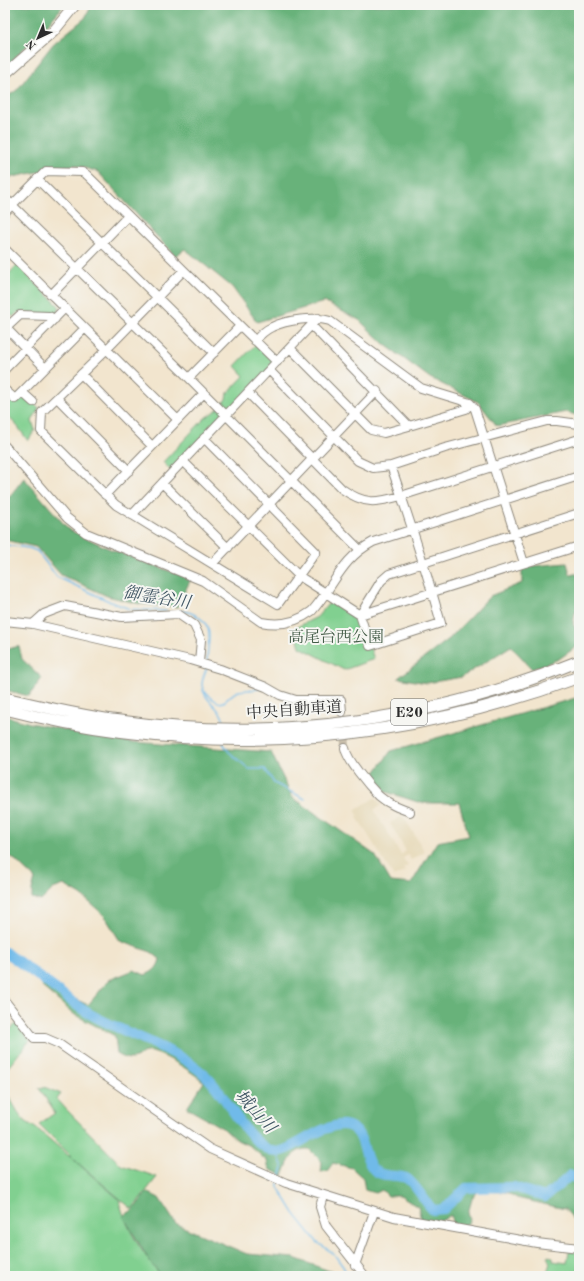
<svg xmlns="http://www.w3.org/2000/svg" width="584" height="1281" font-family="'Old Standard TT','Noto Serif JP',serif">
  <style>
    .built { fill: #e7daba }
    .green { fill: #81d090; stroke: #567e5e }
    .forest { fill: #68b27a; stroke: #4a6e52 }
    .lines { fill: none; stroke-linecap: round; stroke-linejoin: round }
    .stream { stroke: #70bae9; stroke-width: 1.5 }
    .river { stroke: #70bae9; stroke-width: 10 }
    .minor-tunnel { stroke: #cac0ad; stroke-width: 8; stroke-dasharray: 8 4; stroke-linecap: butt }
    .minor-casing { stroke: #8e887c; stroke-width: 10 }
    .major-casing { stroke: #8e887c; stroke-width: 12 }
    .highway-casing { stroke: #8e887c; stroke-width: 13 }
    .minor { stroke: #fff; stroke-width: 8 }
    .major { stroke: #fff; stroke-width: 10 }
    .highway { stroke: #fff; stroke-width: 11 }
    .labels { text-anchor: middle; stroke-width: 4; stroke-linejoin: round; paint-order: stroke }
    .shield { fill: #f6f6f2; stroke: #686867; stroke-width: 1 }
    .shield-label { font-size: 15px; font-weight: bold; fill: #2b2b2b }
    .park-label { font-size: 16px; fill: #455d49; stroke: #f6f6f2 }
    .street-label { font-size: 16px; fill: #2b2b2b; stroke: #f6f6f2 }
    .water-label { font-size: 17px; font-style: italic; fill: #405664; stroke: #f6f6f2 }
  </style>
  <rect width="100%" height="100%" fill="#f6f6f2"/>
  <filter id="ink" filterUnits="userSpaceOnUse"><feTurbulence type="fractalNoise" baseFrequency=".025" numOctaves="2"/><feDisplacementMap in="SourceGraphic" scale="8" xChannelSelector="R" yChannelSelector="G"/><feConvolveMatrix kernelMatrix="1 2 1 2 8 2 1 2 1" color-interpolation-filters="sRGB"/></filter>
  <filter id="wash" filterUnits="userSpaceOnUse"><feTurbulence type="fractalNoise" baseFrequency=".012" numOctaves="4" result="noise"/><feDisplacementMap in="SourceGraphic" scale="16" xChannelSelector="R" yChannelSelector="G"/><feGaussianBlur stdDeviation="0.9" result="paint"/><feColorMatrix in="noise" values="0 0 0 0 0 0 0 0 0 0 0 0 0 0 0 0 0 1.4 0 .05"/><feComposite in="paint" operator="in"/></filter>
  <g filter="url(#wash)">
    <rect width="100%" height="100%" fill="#f2e5ce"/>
    <path class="built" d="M376,797l5,8 -7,5 27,45 5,-4 -16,-28 13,-7 22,36 -14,8 -3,-5 -5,3 5,8 -5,2 2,3 -11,6 -37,-60 1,-2 -3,-5z"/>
    <path class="green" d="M17,265l43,42 -4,7 -38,-2 -5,5 -8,-8v-35l2,2z
      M257,343l20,19 -105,110 -9,-10 42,-44 14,-10 7,-9 1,-5 17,-18 -9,-10z
      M22,392l17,16 -7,13 3,9 -7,11 -10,-14 -13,-14v-8z
      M330,602l30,18 14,39 -30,11 -44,-23 -5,-19 22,-11z
      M16,1024l14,16 -25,31v-37z
      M44,1087l17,7 -4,5 8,9 56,57 36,12 -25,32 -53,-45 -40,-40 16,-11 -16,-25z
      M5,1090l17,29 18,12 79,68c6,28 24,56 43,77h-157z
      M569,1251l10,2v23h-36l4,-3 3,-10 -3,-7 6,1v4l14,2z"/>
    <path class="forest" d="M5,5h59l-17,20 -42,43z
      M92,5h487v411l-13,-4 -69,14 -19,-24 -48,-24 -46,-34 -25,-24 -35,-18 -67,20 -25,-35 -47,-38 -10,7 -77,-84 -23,-7 -68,13 -2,-3v-46l2,-4 -2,-6v-21l12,-8 36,-46 32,-26z
      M24,478l45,52 41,19 81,30 -14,28 -37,-3 -33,-8 -46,-21 -25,-28 -31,-7 3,-16 -3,-3v-19z
      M567,563l3,11h9v38h-4l-2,12 6,10v11l-20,14 -27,10 -21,-23 -49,31 -35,6 -29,-5 51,-39 41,-43 32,-13v-16z
      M19,646l3,13 20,19 -13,18 -24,-6v-40z
      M579,697v535l-8,-16 -6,-7 -48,-11 -11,-6 -28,-1 -6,8 -4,14 2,6 -2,4 -4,3 -12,-3 -1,-8 -10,6 -20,-2 -3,-12 -18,-11h-12l-6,-6 -6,3 -11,-3 -2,-12 -11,-10 -19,-5 -6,8 -6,1 1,-10 -13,-13c-17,-1 -21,14 -26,27l-14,-7 -2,-8 -17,-15 -15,-7 -11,-10 -37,-21 17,-26c-10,-9 -46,-33 -58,-30 -3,0 -6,3 -8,5 -8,4 -14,1 -21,-3l-2,-18 -40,-21 -34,-29 2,-2 45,21 21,-25 25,-10 11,5c8,-3 13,-7 15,-16l-9,-7 -31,-11 -16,-26 -23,-20 -17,-10 -11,4 -12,12 -9,-3v-8l3,-11 -23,-22h-7v-141l25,7 102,19 139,10 21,45 83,58 16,27 20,2 26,-42 32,-6 -10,-33h-38l-35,-11 -12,-18 17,-23z
      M147,1192l12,6 17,26 71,30 47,4 41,15 1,3h-174l-11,-12 -28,-48 10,-6z"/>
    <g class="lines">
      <path class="stream" d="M5,545l24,3 8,3 20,26 54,25 19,7 36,2
        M178,611c13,-1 32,9 31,25 0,8 -2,17 -2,25
        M207,667c-2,6 -5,11 -5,18 1,17 23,24 22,40
        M205,692c22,22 18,4 34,-1 7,-2 14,0 22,-3
        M223,743l6,9 20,17h16l9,14 31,16
        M277,1152l6,16 -3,9
        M278,1183v4l16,26 23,29 17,12 10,14 2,8"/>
      <path class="river" d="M5,952c19,13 37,27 56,41 8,6 16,13 24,18 37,23 87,34 120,64 22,20 39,65 67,76 15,6 48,-28 72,-26 23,3 17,32 30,45 8,8 22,4 32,8 8,4 19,24 27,32l11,-1 22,-21 48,-1 31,10 26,-22 8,6"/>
    </g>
  </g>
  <g filter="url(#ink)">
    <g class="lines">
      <path class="minor-tunnel" d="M344,728l1,20"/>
      <defs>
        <path id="minor" d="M37,179l177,174
          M5,198l184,180 170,171
          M5,212l41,-41 36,1 5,3 190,187
          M5,249l173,171
          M183,271l-77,79 -64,62 -1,19 75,74 162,99 38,-52 -112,-114
          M51,295l77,-79
          M312,326l97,100 57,-17 4,-6
          M6,328l39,40
          M5,329l15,-14 29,1 6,3
          M255,341c5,-6 10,-11 17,-14 14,-7 43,-11 58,-6l91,67 49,15 5,6 49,154
          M290,348l81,82 13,3 25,-7
          M5,369l60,-61
          M269,370l89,91 15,7 18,-2 54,-18 102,-27h10l22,3
          M81,374l71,72
          M189,378l50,-51
          M5,390l10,9 70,-71
          M22,392l11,10
          M248,393l94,96c23,16 34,14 59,7l178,-57
          M57,398l72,73
          M5,446l62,72 19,15 117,48 58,41c19,4 35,1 51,-11 23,-26 29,-52 61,-69l206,-66
          M183,461l116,115 61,39 219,-69
          M391,466c18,52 35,104 50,157l-71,23 -10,-31 21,-34 8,-7 190,-61
          M162,483l66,65
          M105,495l99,-102
          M132,515l186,-197
          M213,563l164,-172
          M5,621l28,3 157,36 30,9 46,18 14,8 16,5h45l1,12
          M33,624l11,-10 21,-8 57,11 56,-3 16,11 7,15 -2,22
          M345,748c2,12 24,38 34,48 9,8 20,12 31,16
          M5,1001l29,37h11l14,6 151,105 76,34 108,34 143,26 42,5
          M323,1196l-3,11 6,19 39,50
          M355,1265l19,-53"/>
        <path id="major" d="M5,74l48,-42 22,-27"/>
        <path id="highway" d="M5,698c38,9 77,18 115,23 155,22 315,-1 459,-60
          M5,709c194,50 386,38 574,-32"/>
      </defs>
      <use href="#minor" class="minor-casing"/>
      <use href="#major" class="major-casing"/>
      <use href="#highway" class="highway-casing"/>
      <use href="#minor" class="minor"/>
      <use href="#major" class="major"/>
      <use href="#highway" class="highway"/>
    </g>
  </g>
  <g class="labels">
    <rect class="shield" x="391" y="699" width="36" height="26" rx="3"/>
    <g class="shield-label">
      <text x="409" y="717">E20</text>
    </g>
    <g class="park-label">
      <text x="336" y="642">高尾台西公園</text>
    </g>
    <g class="street-label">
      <text transform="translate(294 709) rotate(-4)" y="6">中央自動車道</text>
    </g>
    <g class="water-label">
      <text transform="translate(157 597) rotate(9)" y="6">御霊谷川</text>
      <text transform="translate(256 1111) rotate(48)" y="6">城山川</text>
    </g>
  </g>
  <rect width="584" height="1281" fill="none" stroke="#f6f6f2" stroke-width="20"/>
  <g transform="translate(38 38) rotate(224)" stroke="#f6f6f2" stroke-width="3" paint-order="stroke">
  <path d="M0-3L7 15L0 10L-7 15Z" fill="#2b2b2b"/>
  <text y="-6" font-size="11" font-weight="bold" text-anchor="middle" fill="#2b2b2b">N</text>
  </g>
</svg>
